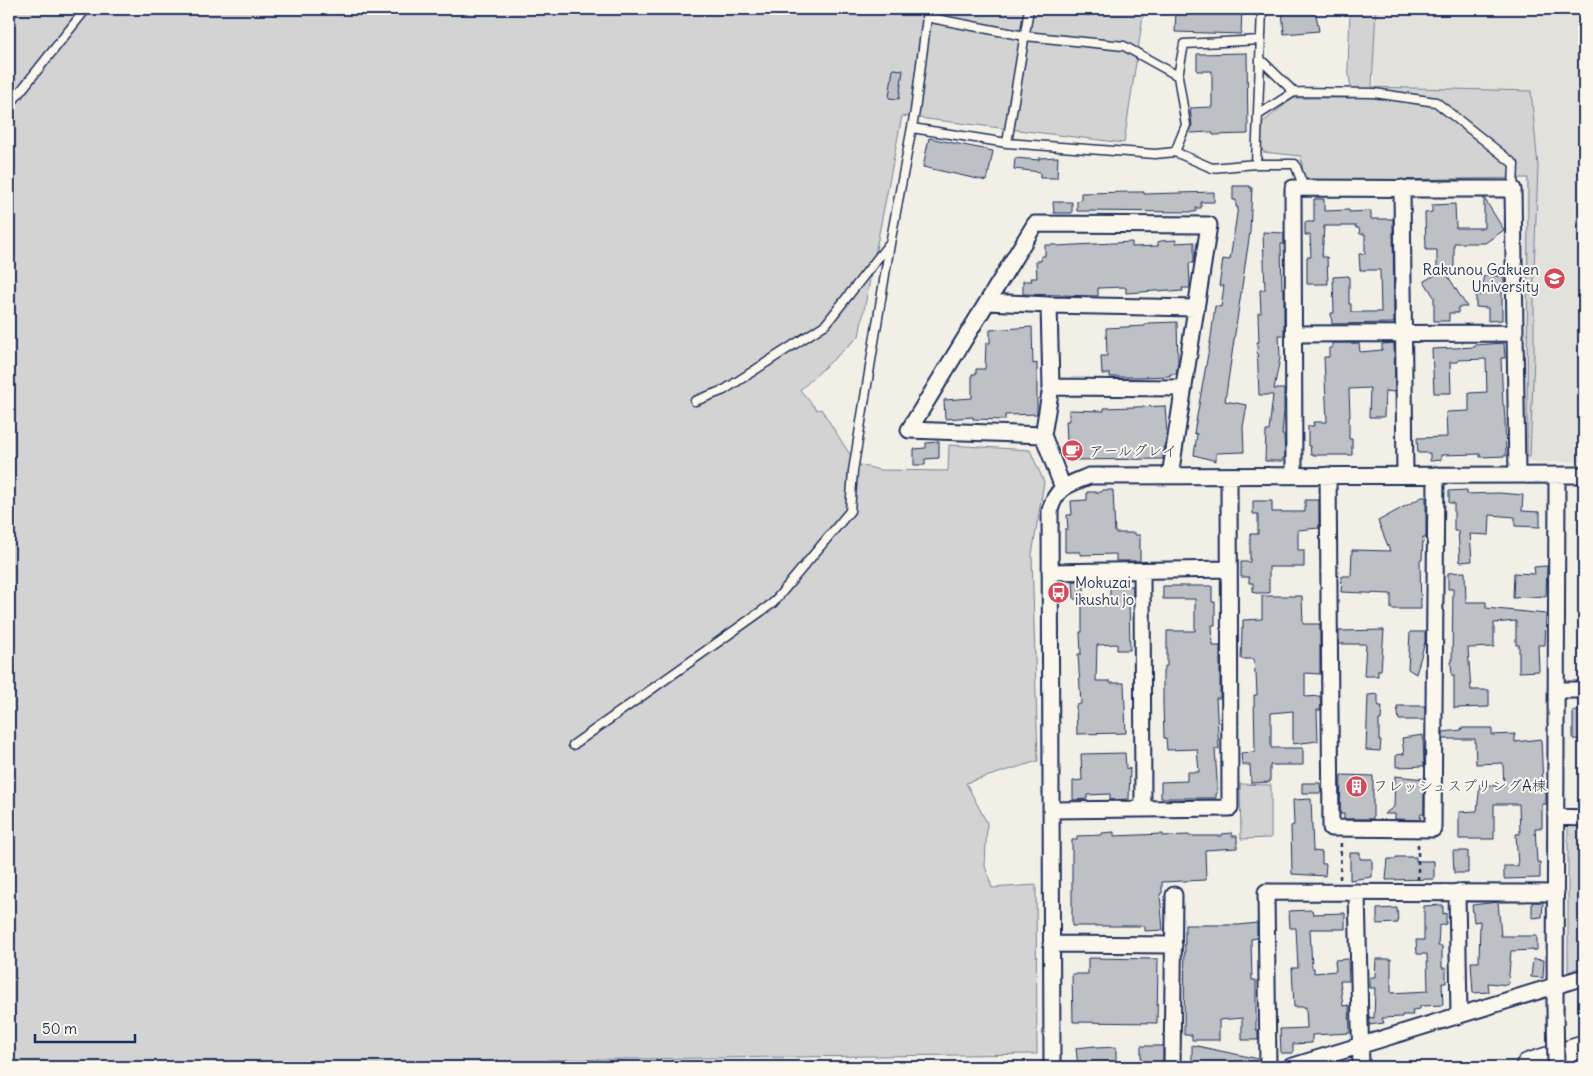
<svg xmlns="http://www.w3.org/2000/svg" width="1593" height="1076" font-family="Delius,'Klee One',sans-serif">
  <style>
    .built { fill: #e2e1dc }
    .green { fill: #d2d3d2; stroke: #768198 }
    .building { fill: #bdc0c4; stroke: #1b2f5e }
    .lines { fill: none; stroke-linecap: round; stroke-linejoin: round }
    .lane-casing { stroke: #1b2f5e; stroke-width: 11 }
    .street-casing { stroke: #1b2f5e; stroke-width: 19 }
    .highway-casing { stroke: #1b2f5e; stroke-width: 31 }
    .path { stroke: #1b2f5e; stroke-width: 2.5; stroke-dasharray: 4 4; stroke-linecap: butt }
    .lane { stroke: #fbf7ec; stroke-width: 8 }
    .street { stroke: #fbf7ec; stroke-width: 15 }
    .highway { stroke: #fbf7ec; stroke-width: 28 }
    .street-bridge-casing { stroke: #1b2f5e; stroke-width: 19; stroke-linecap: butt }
    .street-bridge { stroke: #fbf7ec; stroke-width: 15 }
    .labels { text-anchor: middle; stroke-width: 4; stroke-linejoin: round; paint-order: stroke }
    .poi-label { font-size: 15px; fill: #1b2f5e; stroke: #fbf7ec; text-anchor: start }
  </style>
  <rect width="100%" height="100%" fill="#f2efe6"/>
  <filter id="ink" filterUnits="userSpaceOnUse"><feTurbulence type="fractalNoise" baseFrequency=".02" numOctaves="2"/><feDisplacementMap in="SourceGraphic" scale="10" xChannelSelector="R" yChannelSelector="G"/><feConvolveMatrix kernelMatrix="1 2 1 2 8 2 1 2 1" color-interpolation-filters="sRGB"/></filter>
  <g filter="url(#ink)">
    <path class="built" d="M1370,9h214v453h-60l2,-366 -151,-11z"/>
    <path class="green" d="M9,9h1135l-20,134 -222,-27 -43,220 -59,54 17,20 4,-1 35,55 24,6 68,1 1,-26 81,5 14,32 -12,73 6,206 -72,22 21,40 -2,43 7,22 44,-3 1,169 -489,6 10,7h-549z
      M1350,9h26l-4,78 159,4 7,76 -4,102v85l-4,103h-3l1,-279 -224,3 -3,-25 -38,-4 -3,-10 3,-20 30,-24h59l-4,-31z
      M1240,784l31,1v53l-30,1z
      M1568,821l16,1v144l-16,6z"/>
    <path class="building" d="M1176,9h66l-1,25 -66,-2z
      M1282,9h33l4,22 -35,3z
      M1247,53l1,81 -35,1 -1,-3 -22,1 2,-8 -2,-17 22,-1v-36h-15v-17z
      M893,69l10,1 -4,29 -10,-1z
      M929,138l64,13 -6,30 -64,-14z
      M1058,157l-1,21h-17v-6l-26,-3 1,-11 24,2v-2z
      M1233,186h17v2h2l-2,44 -25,169 22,4 -4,22 1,25 -28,1v8l-22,-6 3,-21 -3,-1 17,-96 4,-31 6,1 3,-21h-5l4,-27 7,1 8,-53h-2v-7h-3z
      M1133,192h11v2l70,-2v10h-13v6h-5v4l-119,-1v-10l4,-1v-7z
      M1484,198l20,32 -19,13h-31v25h-11l24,39h-9v6h-9v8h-15v-24l-10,-16 13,-7v-24h-11l-1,-37 7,-1v-7l23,-1 1,24h28z
      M1314,199h10v12l25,-1v2l22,-1v8h22l1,104 -62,1 -1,-11h3l-1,-36 16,-1v28h2v8h30l-1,-42h-20l-1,-16h6v-20h-5l-1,-6h-3v-2h-32l-2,31h5l1,27h-21v-27h4l-1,-22h-5v-13h9z
      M1053,202h19v11h-18z
      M1263,232l21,1v11h-3l1,45h2v46h-5l1,23 -6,31h10v22l-2,24h2l1,23h-2v3h-18l1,-30h3l4,-36h-14l-2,-53h2l-1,-29h3l-1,-23h5z
      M1176,240v3l18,-1v21h-5l1,25h-8l1,3 -13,1v-2l-44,3v-5l-2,-1 -26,1v8l-75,-2v-13h9l-1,-3h6l-1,-17h5v-5h4v-11h12v1l75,-4v5l26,-1v-4l3,-1z
      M1483,276h21v11h-2v33l-14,1v-13l-12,-1v-12h8z
      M1177,322l1,41 -2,11h-6v2l-30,1h-30v-3h-8l-1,-18h6l-1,-28 39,-2v-2h3v-1z
      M1032,327l1,37 4,-1v51l-32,1v5l-32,-1v-2l-28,2 -1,-19 28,-2v-24h4v-5h9l1,-26h4v-13z
      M1332,343h27l1,9 22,-2v-6l12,-1 1,49 -10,-1 -1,26h-15l1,-29 -21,1 1,28h-1v22h3v16h-41l-1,-9h-2v-20h6l-1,-4h14l-3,-65h5v-9h3z
      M1504,343l1,15h-4l2,47h1l1,15 1,36 -26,1v-3l-39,1v5l-11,1v-8h-12l-1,-15 30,-1 -1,-25 23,-1v-18l18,-1 -1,-33 -28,1v2h-8l1,31h-17l-2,-44 43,-2v-2z
      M1165,406l2,28 -3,17h-1v8l-95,1 -2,-39h3v-11l35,1v-3z
      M939,442v16l-14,1v6h-11v-16l12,-1v-5z
      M1102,490h11l2,43h20v2h5v26h-24v-7l-36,1v-3h-15v-23h3l-1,-14h5l-1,-14 16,-1v-8h15z
      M1467,490v4l32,-1 24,2 -1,16 18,1v15l-25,-1v-9l-25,-2 -1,20 -19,-1 2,27 -12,1 -2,-31h-4v-28h-5v-12z
      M1422,497h4v41h-3l-1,22h-2l1,49h-30v-15l-50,-2 1,-16h9l1,-26 38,1 -12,-30z
      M1305,500h14v28l-21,2v20h6v17h-35v26h-14l-2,-2v-8h-4v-6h-8v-15h9v-28h8v-20h-5v-13h19v11h33z
      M1547,566l-1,30 -33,2 1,-25 21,1 -1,-7z
      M1465,572l1,30h20v6l60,6 -1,31h-7l1,26 -20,1v-27h-3v-24l-22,2v24l-26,1 3,42h18v17l-35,1v-33l-2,1 -1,-14h1l1,-73h-5v-16z
      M1073,581h11v18h-10z
      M1110,586h23v12h-4l1,52h-13v-6l-20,1 -1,36h14v2h14l2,50 -49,1 -1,-29 5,-1 -3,-50h3l-1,-22h2v-30l28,-1z
      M1163,586h49v16h3v23h-3l1,21h7v52h-4l3,51h-4l2,30v15h-1v4h-55v-16l26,-1v-9h12l-2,-23 -30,1 -1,-12h-2l-1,-34v-34h2v-4h2v-35h28v-32h-32z
      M1262,596h40l1,28h17v50l-15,-1v24l15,-1 1,14h-4l1,31 -25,3v-33l-22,2v35h32v17h-33v17l-19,1 -1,-18h-8l-1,-12 14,-1 -1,-57h3l-1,-22 -1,1 -1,-15h-13l1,-31h1v-8l19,-1z
      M1384,630l-3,40h-3v6h-14l2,-32h-27v-13z
      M1410,632h15v10l-9,32 -8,-5z
      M1378,694v9l1,3h3l-1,14h-2v20h2l-1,11 -14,-1 2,-55z
      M1397,706h28v14h-26z
      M1573,711h11v29l-11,-1z
      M1461,728h31v7l23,-1v8l26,-3 2,48h3v17h-4v24h-7l2,34h3v16l-36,1v-13h14l-2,-32h4l-1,-30h-25v35h-35v-27l18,-1 3,-27 24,3 -1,-24 -27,1 -1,-25h-32v-7l19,-2z
      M1423,735l1,31 -28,1v-12l8,-1 -2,-16z
      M1125,753l1,16 4,-1 -1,31 -19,1v-6l-23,1v4l-14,1v-19l9,-1 -1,-26z
      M1341,775l32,1v43h-29v-5h-4z
      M1395,776l29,3v35h-3l-1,6 -25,-1v-5h-11l10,-7z
      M1302,783h18l1,10h-19z
      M1311,799l2,52 9,1v12h4l-1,12 -33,-2 -1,-48 3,-1 -1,-25z
      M1114,832v4l49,-2v2l26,-1v1h33v-2l10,-1v3h5v12l-32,2 1,30 -44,2v11l-2,1 3,36 -18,1v-5h-73v-86h5v-4l25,-1v-2z
      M1453,851h15v22h-14z
      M1350,853h10v6h12v18l-22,3z
      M1396,857h20v4h18v18l-48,1 2,-21h8z
      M1498,902l3,34h36v14l-26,1 -3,34 -20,-2 1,9 -16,1 -2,-31h8l1,-41 -6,1 -2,-17z
      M1532,902h11l-1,15 -10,1z
      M1443,905v9l3,-1v11l-7,2 -1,20h4v22h4v15h-4l1,22 -23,1v3l-8,1 1,5h-11v2l-20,1 2,5 -15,2v-8l5,1 1,-30h-5v-11h5l1,-18h15v34l37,-2 -1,-37h-10l-1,-14h8v-34z
      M1397,908l1,15 -21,1v-15z
      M1312,910l1,4 32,-1v16h-35l2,39h2v5l22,-2 -1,-11 13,-1 1,22h-9l3,25 6,-1 1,28 -38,2v8l-19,1v9h-12l-1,-24 27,-1 -1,-21h-12l-2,-39h6l-2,-40h-6l-1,-17z
      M1257,923v15l-6,1 1,41h4v50h2v10h-16v-22l-23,2v20h-27v-5h-8l1,-110h54z
      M1088,958l70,1 -1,64 -84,-1 -1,-48h16z
      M1533,959l11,1 -1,18 -12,-1z
      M1192,1045l67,14v7h-67z
      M1095,1046l1,2 20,-1v20h-38l-2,-19z
      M1141,1046h22v18h-22z"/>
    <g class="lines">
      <defs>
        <path id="lane" d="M926,17l99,19 99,10 54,30 8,49 -11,27 -20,2 -148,-11
          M1178,76l6,-32 77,-4
          M1294,92l80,1 62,9 78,62 -1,25
          M9,109l3,-7 74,-93
          M1258,115l36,-23 -34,-33
          M912,128l95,15 22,-134
          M1175,152l37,16 44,-4 6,-155
          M1256,164h39l9,24
          M695,401l29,-11 102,-66 62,-79
          M573,745l200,-142 77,-92 3,-40 37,-227 25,-133 13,-102"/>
        <path id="street" d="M1402,188l3,287
          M987,302l62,3 147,3
          M1049,305l2,82 -8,48 20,53
          M1294,334l221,-1
          M1051,387l133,1
          M1043,435l-134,-5 126,-206 174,1 -39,251
          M1294,475l-1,-287 220,1 4,286
          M1328,475l3,353 102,1 3,-354
          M1142,571l1,238
          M1050,572l179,-3
          M1556,690h28
          M1051,810l179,-2 -1,-332
          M1556,817l28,1
          M1357,892l4,175
          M1457,892l2,123
          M1051,944l123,1
          M1555,1007l2,-532
          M1052,1067l-2,-557c7,-24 18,-25 39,-34l495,-1
          M1172,1067l2,-172
          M1268,1067l-2,-175 290,1
          M1290,1067l294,-90"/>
        <path id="highway" d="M1530,1067l54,-17"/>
      </defs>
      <use href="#lane" class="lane-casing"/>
      <use href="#street" class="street-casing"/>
      <use href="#highway" class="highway-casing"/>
      <path class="path" d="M1340,879l1,-37
        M1418,880v-37"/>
      <use href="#lane" class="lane"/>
      <use href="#street" class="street"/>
      <use href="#highway" class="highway"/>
      <defs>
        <path id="street-bridge" d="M1555,1007l1,60"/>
      </defs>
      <use href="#street-bridge" class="street-bridge-casing"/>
      <use href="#street-bridge" class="street-bridge"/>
    </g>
  </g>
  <defs>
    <symbol id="university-disc" viewBox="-11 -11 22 22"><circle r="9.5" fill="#d1495b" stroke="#fbf7ec"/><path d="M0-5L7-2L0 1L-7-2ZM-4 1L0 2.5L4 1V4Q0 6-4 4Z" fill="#fff"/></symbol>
    <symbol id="cafe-disc" viewBox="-11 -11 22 22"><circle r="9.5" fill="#d1495b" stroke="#fbf7ec"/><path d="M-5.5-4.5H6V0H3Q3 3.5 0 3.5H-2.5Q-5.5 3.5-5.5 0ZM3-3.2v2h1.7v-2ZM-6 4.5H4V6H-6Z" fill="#fff"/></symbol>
    <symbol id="bus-disc" viewBox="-11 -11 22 22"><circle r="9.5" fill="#d1495b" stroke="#fbf7ec"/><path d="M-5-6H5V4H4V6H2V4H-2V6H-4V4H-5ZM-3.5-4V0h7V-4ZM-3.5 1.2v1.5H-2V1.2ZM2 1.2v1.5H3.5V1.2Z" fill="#fff"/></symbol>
    <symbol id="building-disc" viewBox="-11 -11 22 22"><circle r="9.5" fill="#d1495b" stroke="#fbf7ec"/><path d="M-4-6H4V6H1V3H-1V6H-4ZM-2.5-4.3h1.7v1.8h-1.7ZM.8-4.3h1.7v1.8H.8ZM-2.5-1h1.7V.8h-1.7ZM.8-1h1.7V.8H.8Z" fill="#fff"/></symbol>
  </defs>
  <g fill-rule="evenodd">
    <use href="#university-disc" x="1542" y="266" width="25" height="25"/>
    <use href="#cafe-disc" x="1060" y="438" width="25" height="25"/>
    <use href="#bus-disc" x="1046" y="580" width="25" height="25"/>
    <use href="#building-disc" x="1344" y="774" width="25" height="25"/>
  </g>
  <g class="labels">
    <g class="poi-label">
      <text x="1539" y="275" text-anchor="end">Rakunou Gakuen<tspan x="1539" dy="17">University</tspan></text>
      <text x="1089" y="456">アールグレイ</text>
      <text x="1075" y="588">Mokuzai<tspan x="1075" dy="17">ikushu jo</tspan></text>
      <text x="1373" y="791">フレッシュスプリングA棟</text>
    </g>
  </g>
  <rect width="1593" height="1076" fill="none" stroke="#fbf7ec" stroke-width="30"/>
  <rect x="15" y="15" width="1563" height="1046" fill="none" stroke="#1b2f5e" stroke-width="2" filter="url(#ink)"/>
  <path d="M35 1034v8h100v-8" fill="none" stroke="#1b2f5e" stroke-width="2.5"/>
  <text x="42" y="1034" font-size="15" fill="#1b2f5e" stroke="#fbf7ec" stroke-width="4" paint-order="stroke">50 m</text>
</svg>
